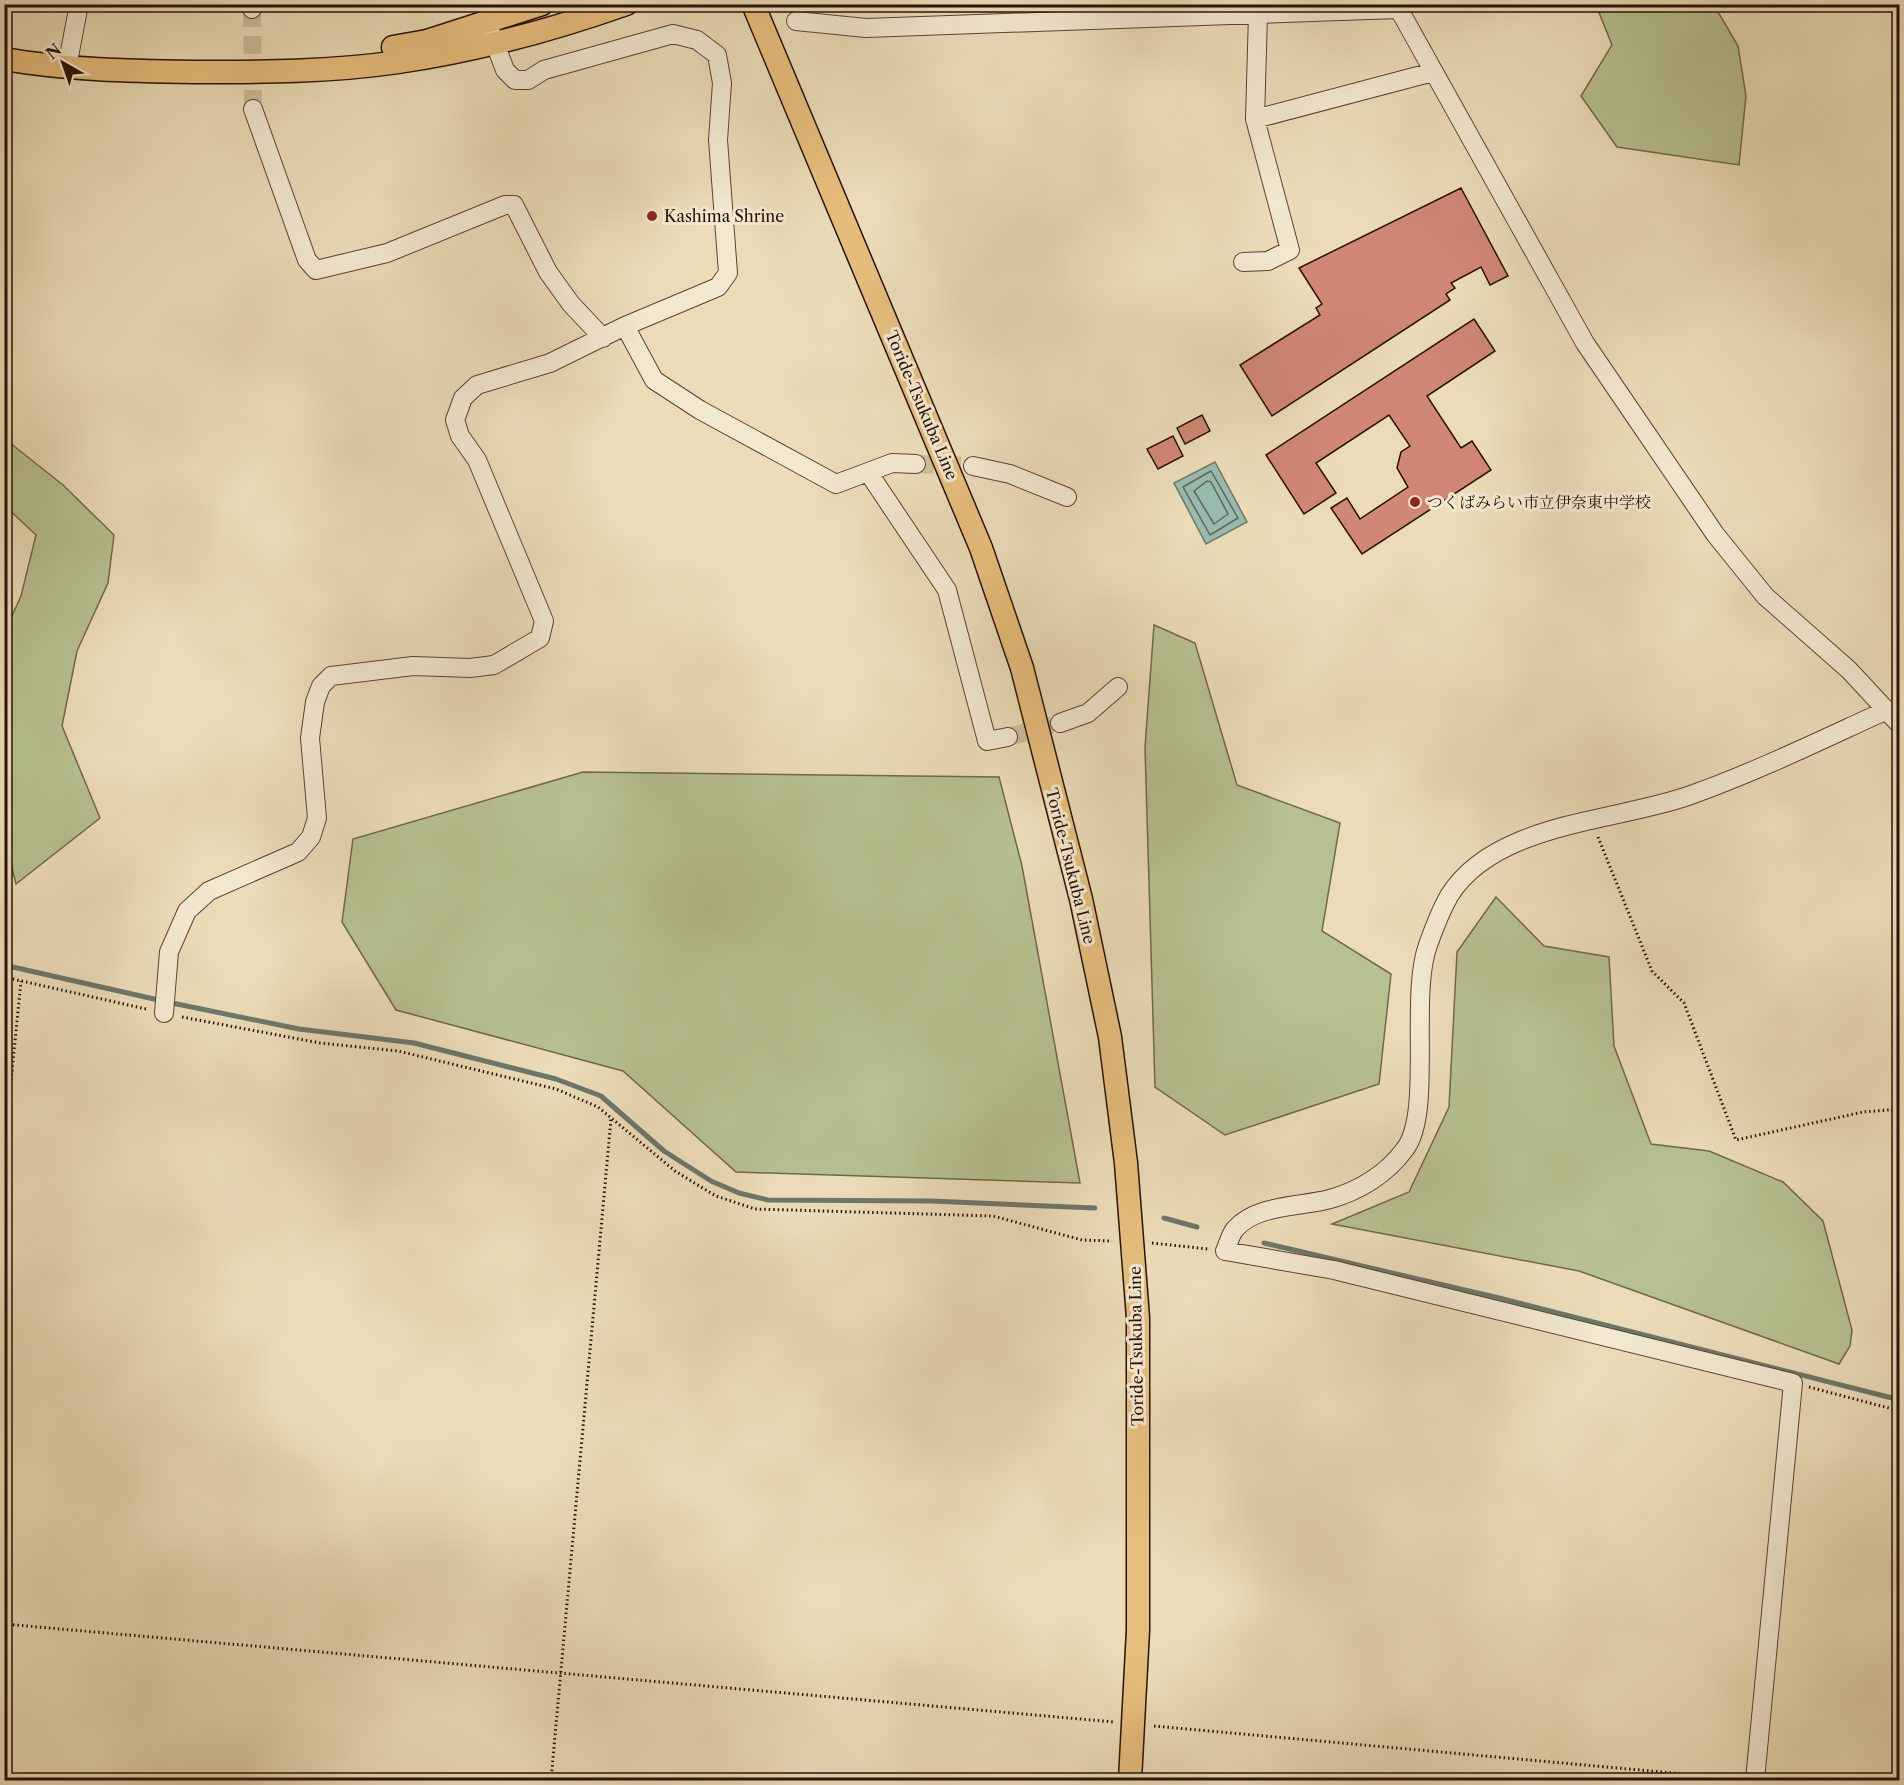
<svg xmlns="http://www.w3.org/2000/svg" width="1904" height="1785" font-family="'Libre Caslon Text','Noto Serif JP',serif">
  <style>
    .green { fill: #b7c08f; stroke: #70684a; stroke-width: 1.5 }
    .water { fill: #98bcaf; stroke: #6b776b; stroke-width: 1.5 }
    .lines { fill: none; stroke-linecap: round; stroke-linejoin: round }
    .shore { stroke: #60665a; stroke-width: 1.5 }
    .stream { stroke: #6b776b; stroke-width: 5 }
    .building { fill: #d08774; stroke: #281005; stroke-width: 1.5 }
    .minor-tunnel { stroke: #cebd9c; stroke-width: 18; stroke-dasharray: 18 9; stroke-linecap: butt }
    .minor-casing { stroke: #594332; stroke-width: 20 }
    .major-casing { stroke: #281005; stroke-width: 25 }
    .path { stroke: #281005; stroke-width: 3; stroke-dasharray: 1.5 3; stroke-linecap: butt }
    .minor { stroke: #f2e8d0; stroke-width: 18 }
    .major { stroke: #e6be7c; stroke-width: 22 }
    .poi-dot { fill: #8f2418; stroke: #f2e8d0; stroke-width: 2 }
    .labels { text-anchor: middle; stroke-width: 6; stroke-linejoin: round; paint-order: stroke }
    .poi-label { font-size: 16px; fill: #281005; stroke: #f2e8d0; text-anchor: start }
    .street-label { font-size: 16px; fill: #281005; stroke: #f2e8d0 }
  </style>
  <rect width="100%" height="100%" fill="#ebdcb7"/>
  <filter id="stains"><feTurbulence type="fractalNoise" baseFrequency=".00333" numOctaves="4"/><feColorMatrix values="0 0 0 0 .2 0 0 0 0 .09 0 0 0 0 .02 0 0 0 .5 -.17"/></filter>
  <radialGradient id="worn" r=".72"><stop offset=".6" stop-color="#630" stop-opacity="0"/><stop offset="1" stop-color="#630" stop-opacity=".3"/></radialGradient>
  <path class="green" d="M1596,5h118l24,41 8,50 -7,69 -122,-18 -36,-51 31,-51z
    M5,439l58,46 51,50 -6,48 -31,68 -15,75 38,92 -84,66 -11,-45v-208l16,-35 15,-61 -31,-29z
    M1154,625l41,18 42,142 103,38 -18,108 69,43 -12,110 -154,51 -70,-48 -10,-340z
    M583,772l416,5 23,89 58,317 -344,-11 -113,-101 -227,-61 -54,-88 11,-83z
    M1496,897l48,49 65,11 5,89 37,98 58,7 74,31 40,39 29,109 -2,16 -11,18 -260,-93 -247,-47 77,-32 40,-85 8,-155z"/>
  <path class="water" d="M1215,462l32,60 -41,22 -32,-61z"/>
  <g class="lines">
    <path class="shore" d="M1211,471l27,47 -28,17 -27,-48z
      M1207,481l4,1 17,32 -14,10 -20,-33z"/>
    <path class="stream" d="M4,965l150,34
      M172,1003l127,26 115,14 142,36 45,17 63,55 47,30 28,12 29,7 163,1 164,7
      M1164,1218l33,9
      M1264,1243l235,55 401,102"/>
  </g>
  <path class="building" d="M1461,188l47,88 -18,9 -9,-18 -30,16 4,5 -9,6 4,6 -178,116 -32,-51 80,-50 -4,-7 6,-4 -23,-36z
    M1474,319l21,32 -68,45 34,52 11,-7 19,29 -129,84 -31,-46 16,-10 13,21 48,-32 -11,-19 4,-16 9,-6 -21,-31 -73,48 20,30 -32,21 -38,-59z
    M1202,415l8,16 -25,13 -8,-16z
    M1173,436l10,20 -25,13 -11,-20z"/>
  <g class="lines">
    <path class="minor-tunnel" d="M252,9l1,100
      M916,464l57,2
      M1008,737l52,-14"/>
    <defs>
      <path id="minor" d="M250,4l2,5
        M1396,4l189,339 130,191 50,62 84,74 51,55
        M796,21l70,7 532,-19
        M67,67l12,-63
        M253,109l54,151 9,10 71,-17 118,-48h9l34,67 23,32 32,34
        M1255,119l178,-47
        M1243,262l25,-1 22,-11 -35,-131 3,-105
        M625,326l29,54 46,30 136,74 56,-21 24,1
        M973,466l37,8 57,23
        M868,472l79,118 40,151 21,-4
        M1060,723l28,-10 30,-26
        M164,1013l5,-61 18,-41 22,-20 89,-39 13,-15 6,-19 -7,-80 5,-36 6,-16 10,-10 82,-10 57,2 24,-3 46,-27 4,-17 -67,-161 -17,-24 -5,-16 8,-22 14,-13 73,-22 75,-37 93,-39 10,-14 -10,-133 4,-57 -5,-28 -20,-15 -24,-6 -129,36 -16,10h-13l-10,-10 -14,-37
        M1755,1780l38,-397 -459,-113 -109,-19c3,-6 5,-16 10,-22 22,-25 66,-22 95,-30 29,-8 57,-25 75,-50 28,-36 4,-153 23,-204 6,-17 12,-33 21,-49 45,-73 164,-74 239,-100 68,-24 133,-56 199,-86"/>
      <path id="major" d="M753,4l228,544 41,120 59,231 29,138 16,126 12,155v312l-8,150
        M393,47l34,-6 115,-37
        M4,59c63,11 127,12 190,13 68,0 137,0 204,-10 78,-11 154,-32 228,-58"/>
    </defs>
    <use href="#minor" class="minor-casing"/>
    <use href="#major" class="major-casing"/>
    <path class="path" d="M1598,837l54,134 32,32 52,137 127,-28 37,-3
      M4,977l142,32
      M182,1017l138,26 78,8 158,38 42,18 77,64 21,13 20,12 39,13 238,7 89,24 30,1
      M4,1152l17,-171
      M1152,1243l56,6
      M1809,1387l91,24
      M4,1624l1110,98
      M1154,1726l585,53
      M551,1780l60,-661"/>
    <use href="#minor" class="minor"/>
    <use href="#major" class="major"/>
  </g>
  <g class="poi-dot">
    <circle cx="652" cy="216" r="6"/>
    <circle cx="1415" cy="502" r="6"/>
  </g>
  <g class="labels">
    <g class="poi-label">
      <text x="664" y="222">Kashima Shrine</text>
      <text x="1427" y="508">つくばみらい市立伊奈東中学校</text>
    </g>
    <g class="street-label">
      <text transform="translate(922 405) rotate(67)" y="6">Toride-Tsukuba Line</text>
      <text transform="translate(1071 866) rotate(76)" y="6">Toride-Tsukuba Line</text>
      <text transform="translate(1136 1346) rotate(-91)" y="6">Toride-Tsukuba Line</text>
    </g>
  </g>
  <rect width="1904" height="1785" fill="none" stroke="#ebdcb7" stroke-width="24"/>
  <rect x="6" y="6" width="1892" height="1773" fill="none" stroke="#281005" stroke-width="3"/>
  <rect x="12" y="12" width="1880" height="1761" fill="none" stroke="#281005" stroke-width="1.5"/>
  <g transform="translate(63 63) rotate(320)" stroke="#f2e8d0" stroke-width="4.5" paint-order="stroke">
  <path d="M0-4.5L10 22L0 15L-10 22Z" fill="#281005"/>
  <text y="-9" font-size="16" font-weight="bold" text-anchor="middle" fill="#281005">N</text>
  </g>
  <rect width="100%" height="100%" filter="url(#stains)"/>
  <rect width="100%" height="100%" fill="url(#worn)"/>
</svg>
